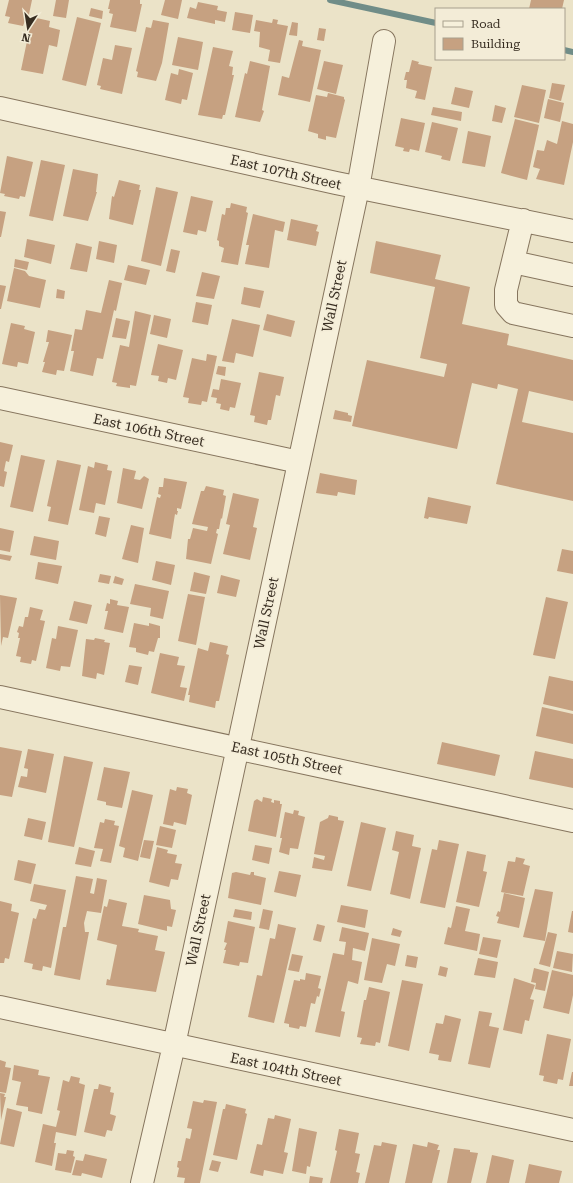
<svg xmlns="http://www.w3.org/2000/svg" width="573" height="1183" font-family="'Roboto Serif',serif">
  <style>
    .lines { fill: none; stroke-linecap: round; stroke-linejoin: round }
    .stream { stroke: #708d88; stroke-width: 6 }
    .building { fill: #c6a181 }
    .minor-casing { stroke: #86755e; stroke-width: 24 }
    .minor { stroke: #f6f0db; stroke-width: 22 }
    .labels { text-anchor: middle; stroke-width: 3; stroke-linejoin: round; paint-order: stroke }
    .street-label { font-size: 14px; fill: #372d21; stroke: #f3ecd7 }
  </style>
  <rect width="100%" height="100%" fill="#ebe3c8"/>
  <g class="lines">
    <path class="stream" d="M330,0l106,23
      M564,50l9,2"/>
  </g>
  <path class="building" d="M9,0h23l-4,19 -2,-1 -3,8 -15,-3 2,-6 -5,-1z
    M56,0h13l-3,18 -13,-2z
    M110,0h30v4h2l-6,28 -26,-5 3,-13 -4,-1 1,-4h-2z
    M165,0h17l-4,19 -17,-4z
    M531,0h33l-2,9h-33z
    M198,2l20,4 -1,4 10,2 -2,10 -10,-2v4l-28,-6 3,-11 6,2z
    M91,8l12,3 -1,8 -13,-3z
    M235,12l18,3 -3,18 -18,-3z
    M32,17l18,4 -1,6 11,3 -3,17 -8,-2 -6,29 -22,-4z
    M77,17l24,6 -15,63 -24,-6z
    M273,19l5,1 -1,4 11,2 -8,37 -12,-2 2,-11 -11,-3 1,-15 -6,-1 2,-11 16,3z
    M153,20l16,3 -7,40 -6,18 -19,-4 1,-5 -2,-1 10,-44 5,1z
    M292,22l6,1 -1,13 -8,-1z
    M319,28l7,1 -2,12 -7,-1z
    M178,37l25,5 -5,28 -26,-5z
    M299,40l4,1 -1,5 19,4 -11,52 -32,-7 4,-19 7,2z
    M115,45l17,3 -10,46 -22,-5 1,-3 -4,-1 6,-27 9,2z
    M213,47l20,4 -4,15 4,1 -1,8h2l-9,40h-2l-1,4 -24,-4z
    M412,60l7,2 -1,2 14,3 -7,33 -10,-2 2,-7 -11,-3 1,-8h-3l2,-8h3z
    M250,61l20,5 -8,44 2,1 -4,11 -25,-5 10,-44 2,1z
    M324,61l19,4 -7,29 -19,-5z
    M179,69l14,4 -6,27 -5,-1 -1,5 -16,-4 6,-27 7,2z
    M552,83l13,2 -4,16 -12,-3z
    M522,85l24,5 -7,33 -25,-6z
    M455,87l18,4 -4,17 -18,-4z
    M328,93l16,4v2l1,1 -9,38 -10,-2v4l-8,-2v-4l-10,-3 8,-36 11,2z
    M548,99l16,4 -4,19 -16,-4z
    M495,105l11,3 -4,15 -10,-2z
    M433,107l29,5 -1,9 -30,-6z
    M401,118l24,5 -6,28 -9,-2 -1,3 -6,-1 1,-3 -9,-2z
    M515,119l24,6 -12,55 -26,-7z
    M562,121l11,3v18l-9,43 -28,-6 4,-10 -7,-2 4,-17 7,1 3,-11 10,4z
    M432,122l26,6 -8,33 -9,-2 1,-3 -17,-4z
    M468,131l23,5 -6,31 -23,-4z
    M7,156l26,6 -8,35 -5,-1 -1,3 -15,-3 1,-2 -5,-1z
    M41,160l24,5 -12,56 -24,-5z
    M73,169l25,5 -2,18h1l-9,29 -25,-5z
    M119,180l21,5 -1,5h2l-8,35 -24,-6 3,-23 2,1z
    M156,187l22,5 -17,74 -20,-5z
    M191,196l22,5 -7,31 -8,-2 -1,5 -14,-3z
    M231,203l16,4 -1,5 2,1 -10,52 -17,-3 3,-14 -5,-2v-5l-2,-1 5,-26 3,1 1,-7h4z
    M0,211l6,1 -5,25h-1z
    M253,214l32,8 -2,10 -8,-2 -6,38 -24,-4 4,-19h-3z
    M291,219l27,6 -2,6 3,1 -3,14 -29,-6z
    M27,239l28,6 -4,19 -27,-7z
    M99,241l18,4 -3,18 -18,-4z
    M376,241l65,14 -6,24 35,8 -8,37 47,10 -2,11 66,15v41l-44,-10 -7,31 51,11v68l-77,-17 22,-95 -20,-5 -1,5 -25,-6 -15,66 -105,-23 15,-66 77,17 3,-13 -27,-6 15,-71 -65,-14z
    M76,243l16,4 -5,25 -17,-3z
    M171,249l9,2 -5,22 -9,-2z
    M15,259l14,3 -2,8 -13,-3z
    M128,265l22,5 -4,15 -22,-5z
    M14,268l11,3 4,5 17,4 -6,28 -33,-7z
    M202,272l18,4 -6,23 -18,-3z
    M109,280l13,3 -6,28 -2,-1 -11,49 -6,-1 -4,18 -23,-5 4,-20h-3l4,-22 7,1 4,-20 15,3z
    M0,285l6,1 -5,23h-1z
    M244,287l20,4 -4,17 -19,-4z
    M57,289l8,2 -1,8 -8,-1z
    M196,302l16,3 -4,20 -16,-3z
    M135,311l16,4 -15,71 -6,-1v3l-14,-2 1,-3 -5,-1 8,-37 9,2z
    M267,314l28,7 -4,16 -28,-7z
    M154,315l17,4 -4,19 -17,-4z
    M116,318l14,3 -4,18 -14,-2z
    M232,319l28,6 -7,32 -17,-4 -2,10 -12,-2z
    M11,323l14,3 -1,3 11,3 -7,32 -10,-2 -1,5 -15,-3z
    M48,330l24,5 -8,36 -7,-1 -1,5 -14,-3 3,-10h-2l6,-20h-3z
    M158,344l25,6 -7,30 -8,-2 -1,5 -9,-2 1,-5 -8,-1z
    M207,354l10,2 -10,46 -5,-1 -1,4 -13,-2 1,-5 -6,-1 9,-39 14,3z
    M218,366l8,1 -1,9 -9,-2z
    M259,372l25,5 -4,19 -4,-1 -5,25h-3l-1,5 -13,-3 1,-6 -5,-1z
    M221,379l20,4 -6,25 -5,-1 -1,4 -9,-2 1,-5 -5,-1 1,-5 -6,-1 2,-8 6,1z
    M335,410l13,3v2l4,1 -1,6 -18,-3z
    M0,442l13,3 -4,17 -3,-1 -2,10 3,1 -3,15 -4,-1z
    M21,455l24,5 -12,52 -23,-5z
    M57,460l24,5 -13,60 -20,-4 3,-14 -4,-1z
    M95,462l13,3 -1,5 5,1 -7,34 -9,-2 -2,10 -15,-3 9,-44 6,2z
    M123,468l13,3 -2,8 6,1 4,-4 5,3 -7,30 -25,-6z
    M320,473l37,7 -2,15 -17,-3 -1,4 -21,-3z
    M164,478l23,4 -6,27 -4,-1v3h1l-1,4 -2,-1 -4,25 -22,-5 8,-37 3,1 1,-3 -3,-1 1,-7h4z
    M206,486l18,4 -1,5 3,1 -4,23 -1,-1 -2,11h-2l-1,4 2,1 -7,30 -25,-5 2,-20h2l3,-11 14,3 1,-4 -16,-3 9,-33h3z
    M233,493l26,6 -6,28 4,1 -7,32 -27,-6 7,-29 -4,-1z
    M428,497l43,9 -4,18 -38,-7 -1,2 -4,-1z
    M99,516l11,2 -4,19 -11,-3z
    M131,525l13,3 -6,35 -16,-4z
    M0,528l14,3 -4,21 -10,-2z
    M34,536l25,5 -3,19 -26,-5z
    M562,549l11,2v23l-16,-3z
    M0,554l12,2 -2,5 -10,-2z
    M156,561l19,4 -4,20 -19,-5z
    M38,562l24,4 -4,18 -23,-5z
    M194,572l16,4 -4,18 -16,-3z
    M100,574l11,2 -2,8 -11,-2z
    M221,575l19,5 -4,17 -19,-4z
    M115,576l9,3 -2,6 -9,-2z
    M135,584l34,7 -6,28 -13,-3 1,-8 -21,-4z
    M188,594l17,3 -9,48 -18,-4z
    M0,595l17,3 -9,40 -5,-1 -2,9z
    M546,597l22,5 -13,57 -22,-4z
    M110,599l8,2 -1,4 12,2 -6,26 -19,-4 4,-18h-3l2,-8 3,1z
    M74,601l18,4 -5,19 -18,-4z
    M30,607l13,3 -3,10 5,1 -9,40 -4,-1 -1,4 -11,-2 1,-5 -5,-1 4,-18h-2l1,-5 -2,-1 2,-6 4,1 2,-10h3z
    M134,623l15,3v-3l11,3v12h-2l-4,14 -5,-1 -1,4 -12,-3v-4l-7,-1z
    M58,626l20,4 -8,37 -9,-1 -1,5 -14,-3 6,-30 4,1z
    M95,638l10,2 -1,2 6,1 -6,32 -7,-2 -1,6 -14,-3 4,-37 8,1z
    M210,642l18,4 -2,8 3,1 -10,46h-3l-1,7 -26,-6 1,-7h-2l10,-47 10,3z
    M160,653l19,4 -2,8 8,1 -5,21 7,1 -3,13 -33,-8z
    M129,665l13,2 -4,18 -13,-3z
    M549,676l24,5v30l-30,-7z
    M542,707l31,7v30l-37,-8z
    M442,742l58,13 -5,21 -58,-12z
    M0,747l22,4 -10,46 -12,-2z
    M28,749l26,5 -8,39 -28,-6 3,-11 6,1 1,-8 -4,-1z
    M535,751l38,8v29l-44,-9z
    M64,756l29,6 -19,85 -26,-5z
    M104,767l26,5 -8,36 -16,-3v-3l-9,-2z
    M177,787l11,2 -1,4 5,2 -6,30 -12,-3 -1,4 -10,-2 7,-35 6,2z
    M132,790l21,5 -15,66 -15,-4 2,-9 -6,-2z
    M263,797l9,2 -1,3 3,1v-3l6,1v3h2l-6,33 -28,-6 6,-30 3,-2 5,3z
    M294,810l5,1 -1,4 7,2 -7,32 -8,-1 -1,7 -10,-3 3,-14h-2l5,-26 8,2z
    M329,815l9,2v3l6,1 -12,50 -20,-3 2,-11 10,3 1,-4 -11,-2 6,-32 8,-4z
    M28,818l18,4 -4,18 -18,-4z
    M105,819l10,2 -1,4 5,1 -8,37 -11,-2 3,-12 -9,-1 6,-26 4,1z
    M361,822l25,6 -15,63 -24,-5z
    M160,826l16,4 -4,18 -16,-3z
    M396,831l18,4 -2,11 9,2 -11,51 -20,-5 9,-42 -7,-2z
    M144,840l10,1 -4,18 -10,-2z
    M439,840l20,4 -14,64 -25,-5 12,-54 5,1z
    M255,845l17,3 -3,16 -17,-4z
    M79,847l16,4 -4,16 -16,-3z
    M157,847l11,3 -1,3 10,2 -2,8 7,1 -4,16 -7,-1 -2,8 -20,-5z
    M467,851l19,4 -3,16 4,1 -8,35 -23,-5z
    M516,857l9,2 -2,5 7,2 -7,30 -22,-4 7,-31 7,1z
    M18,860l18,4 -5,20 -17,-4z
    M279,871l22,4 -5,22 -22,-5z
    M236,872l14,3 1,-3h3v3l12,3 -5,27 -33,-7 4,-25z
    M76,876l17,3 -3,14 4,1 3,-16 10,2 -6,33 -14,-2 -3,12 1,9h4l-9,48 -26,-5 9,-48h3z
    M34,884l32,6 -15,78 -8,-2 -1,5 -10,-2 1,-5 -9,-2 9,-44 3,1 3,-10 6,1 2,-5 -17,-4z
    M535,889l18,3 -8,49 -22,-4z
    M504,893l21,5 -6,30 -22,-5 2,-6 -3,-1 2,-5 2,1z
    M144,895l26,5 1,9 5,1 -4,17 -5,-1v5l-29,-7z
    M109,899l18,4 -5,23 17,3 -1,3 20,4 -3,14 10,2 -9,40 -50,-7 1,-6 3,1 7,-35 -20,-5 7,-34 3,1z
    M0,901l12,3 -1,7 8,2 -10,46 -4,-1 -1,5h-4z
    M341,905l27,5 -3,18 -28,-6z
    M456,906l14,3 -5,22 15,3 -3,17 -33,-7 4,-17 3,1z
    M235,909l17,3 -1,8 -18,-3z
    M263,909l10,2 -4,19 -10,-2z
    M572,911h1v22l-5,-1z
    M228,921l27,6 -7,36 -8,-1 -1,4 -16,-3 3,-13h-2l3,-7 -3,-1z
    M278,924l18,4 -22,95 -26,-6 9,-42 5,1 8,-38 5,1z
    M317,924l8,2 -4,16 -8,-2z
    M342,927l27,6 -4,18 -12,-3 -1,12 10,2 -4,22 -10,-3 -7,30 4,1 -5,25 -25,-5 18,-79 11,2 2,-13 -7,-1z
    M393,928l9,3 -2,6 -9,-2z
    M548,932l9,2 -7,33 -11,-3z
    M483,937l18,3 -4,18 -18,-4z
    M372,938l28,6 -5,22 -8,-2 -5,19 -18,-3z
    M557,951l16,3 -1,18 -19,-4z
    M292,954l11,2 -4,16 -11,-2z
    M407,955l11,2 -2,11 -11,-2z
    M478,958l20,4 -3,16 -21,-3z
    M440,966l8,2 -2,9 -8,-2z
    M534,968l15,4 -4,19 -10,-2 1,-6 -5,-1z
    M552,970l21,5v20l-4,19 -26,-6z
    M306,973l15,3 -3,12 3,1 -2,8 -2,-1 -2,8 -4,-1 -5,24 -6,-1 -1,3 -10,-2v-3l-5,-1 10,-43 6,1v-2l5,1z
    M514,978l21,7 -5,14 4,1 -5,21 -4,-1 -3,14 -19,-4z
    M402,980l21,4 -14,67 -21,-5z
    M369,987l21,5 -10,51 -4,-1 -1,4 -15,-2 2,-6 -5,-1 7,-37h2z
    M479,1011l13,2 -3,13 10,2 -9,40 -22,-4z
    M445,1015l16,4 -10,43 -13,-2 1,-5 -10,-2 7,-30 7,1z
    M547,1034l24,5 -8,41 -5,-1 -1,5 -14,-3 1,-5 -5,-1z
    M0,1060l6,2 -1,5 6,1 -5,25 -6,-1z
    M14,1065l25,5 -1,5 12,2 -8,37 -14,-3v-4l-12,-2 5,-23 -9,-2z
    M572,1072h1v14h-4z
    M71,1076l9,2 -1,5 6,2 -9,51 -20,-4 -2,11h2l-4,23 -17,-4 8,-38 13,3 4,-16 -3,-1 6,-30 6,2z
    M99,1084l12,3 -1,5 4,1 -4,21 6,2 -4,15 -5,-1 -2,7 -21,-5 10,-43h4z
    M0,1093l5,1 -1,3h2l-5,23z
    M204,1100l13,2 -17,81h-16l1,-5 -8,-1 2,-9 -2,-1 1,-6h3l5,-23 4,1 2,-10 -5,-1 6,-27 10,2z
    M226,1104l20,5 -1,4 2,1 -10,46 -24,-5 10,-46h2z
    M7,1108l15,4 -8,35 -14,-3z
    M275,1115l16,4 -7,33 4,1 -5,21 -19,-4 -1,6 -13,-3 7,-29 5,1 6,-27 6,1z
    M299,1128l18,4 -7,35 -3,-1 -1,8 -14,-3z
    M339,1129l20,4 -4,20 5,1 -4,18 4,1 -2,10h-28l7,-32 -2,-1z
    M382,1142l15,3 -8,38h-24l9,-38 7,1z
    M428,1142l11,3 -2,5h3l-8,33h-27l8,-39 14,3z
    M454,1148l16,2v2l8,1 -7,30h-24z
    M67,1150l7,1 -1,5 2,1 -4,16 -16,-3 3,-17 8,1z
    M85,1154l22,5 -5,19 -20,-5 -1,3 -9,-1 4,-15 7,1z
    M492,1155l22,5 -5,23h-23z
    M212,1160l9,2 -3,10 -9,-2z
    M529,1164l33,7 -3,12h-34z
    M310,1176l13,2 -1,5h-13z"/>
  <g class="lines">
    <defs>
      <path id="minor" d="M0,108l336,75 237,48
        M523,220l-17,70v15l7,8 60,13
        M513,262l60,13
        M0,398l299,64
        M0,697l573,124
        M0,1007l573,123
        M142,1183l32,-138 184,-857 26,-147"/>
    </defs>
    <use href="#minor" class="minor-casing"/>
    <use href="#minor" class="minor"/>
  </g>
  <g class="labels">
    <g class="street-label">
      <text transform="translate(286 172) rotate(13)" y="5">East 107th Street</text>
      <text transform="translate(334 296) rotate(-78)" y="5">Wall Street</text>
      <text transform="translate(149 430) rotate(12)" y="5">East 106th Street</text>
      <text transform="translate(266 613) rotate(-78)" y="5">Wall Street</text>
      <text transform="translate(287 758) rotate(12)" y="5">East 105th Street</text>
      <text transform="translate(198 930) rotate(-78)" y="5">Wall Street</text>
      <text transform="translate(286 1069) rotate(12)" y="5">East 104th Street</text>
    </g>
  </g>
  <rect x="435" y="8" width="130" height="52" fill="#f3ecd7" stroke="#a8a08e"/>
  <rect x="443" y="21" width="20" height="6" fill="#f6f0db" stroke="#a8a08e"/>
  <text x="471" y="28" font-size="12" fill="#372d21">Road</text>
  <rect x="443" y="38" width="20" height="12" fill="#c6a181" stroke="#a8a08e"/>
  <text x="471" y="48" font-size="12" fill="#372d21">Building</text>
  <g transform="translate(28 28) rotate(192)" stroke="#f3ecd7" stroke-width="3" paint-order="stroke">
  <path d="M0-3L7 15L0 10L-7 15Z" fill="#372d21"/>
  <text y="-6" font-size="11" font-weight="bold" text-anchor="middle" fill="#372d21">N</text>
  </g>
</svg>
